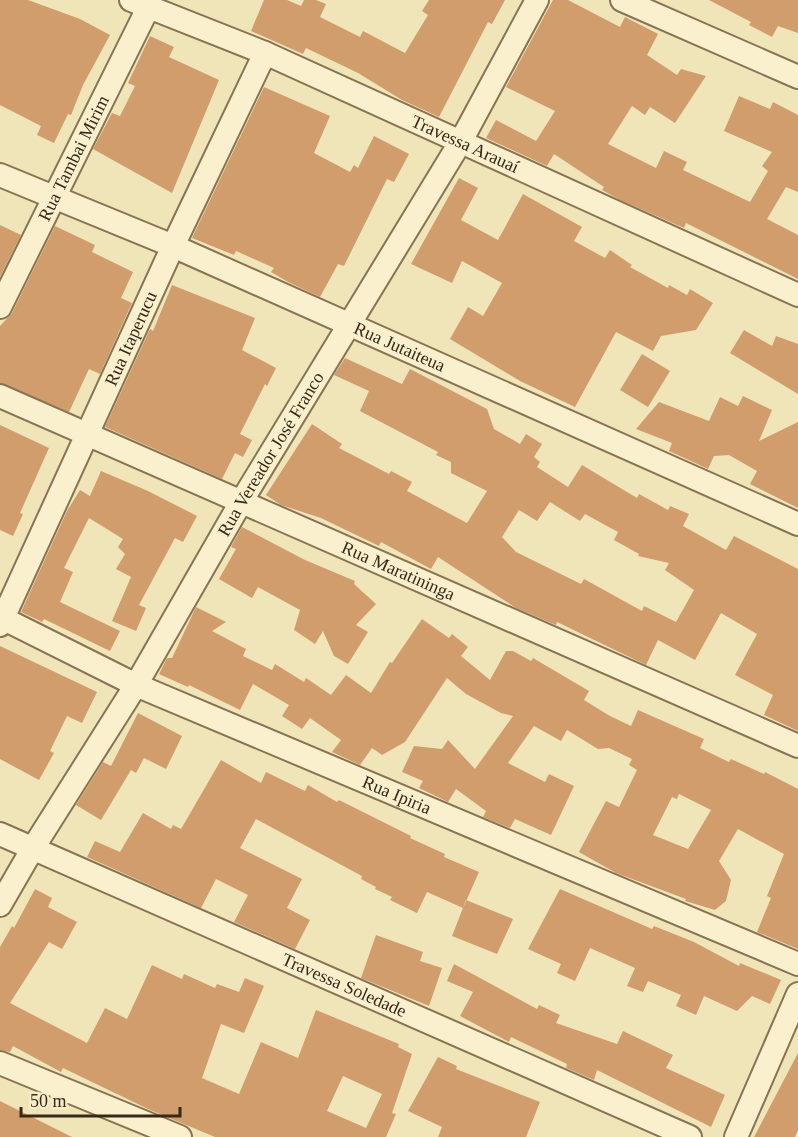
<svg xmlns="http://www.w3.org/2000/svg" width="798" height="1137" font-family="Georgia,serif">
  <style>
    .building { fill: #d29d6c; fill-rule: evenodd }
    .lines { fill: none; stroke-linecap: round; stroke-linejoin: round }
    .minor-casing { stroke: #887353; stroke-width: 26 }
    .minor { stroke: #fbf0cd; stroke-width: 22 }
    .labels { text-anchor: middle; stroke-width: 5; stroke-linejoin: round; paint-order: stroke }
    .street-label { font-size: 18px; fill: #352919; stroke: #f8edc9 }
  </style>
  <rect width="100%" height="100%" fill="#f0e4b9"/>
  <path class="building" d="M0,0h28l52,19 30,16 -27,50 -12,30 -3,-1 -14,29 -17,-8 4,-9 -41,-21z
    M264,0h23l14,6 3,-6h12l10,4 -6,13 40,20 3,-6 42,22 23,-38 -6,-4 7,-11h76l-13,24 -4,-2 -49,95 -37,-17 -44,-27 -52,-25 -3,6 -52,-23z
    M553,0h15l52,27 5,-10 33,17 -11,21 30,20 4,-6 25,7 -31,47 -25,-16 -5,8 -13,-9 -24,38 48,24 8,-17 23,11 -4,8 67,32 18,-31 -6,-5 10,-14 -48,-21 15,-35 31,13 3,-7 25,13v77l-12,-5 -19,32 31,16v44l-112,-56 -2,5 -64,-28 -18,-10 2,-3 -50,-33 -7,12 -61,-28 10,-18 40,21 19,-30 -49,-24z
    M709,0h89v33l-20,-7 -6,11 -23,-12 2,-3z
    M150,36l24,11 -5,10 50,23 -47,113 -79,-44 19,-36 8,3 15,-30 -7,-3z
    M264,87l66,29 -16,37 36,19 4,-7 4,3 16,-32 35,18 -15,28 -7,-3 -43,87 -6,-2 -18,33 -32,-15 -17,-10 3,-4 -38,-17 -2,4 -42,-17z
    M459,178l19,10 -17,32 37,20 25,-46 59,33 -8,14 31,17 5,-8 22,15 -2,2 38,21 1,-3 18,10 3,-6 23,14 -17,27 -35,6 -8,15 -37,-19 -41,75 -55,-26 -70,-42 18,-32 15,9 19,-33 -40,-22 -10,22 -41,-19z
    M0,225l21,10 -21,42z
    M55,226l40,19 -3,7 41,20 -12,26 11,5 -32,71 -11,-5 -20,43 -69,-29v-57l12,-13z
    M172,285l83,33 -13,32 34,18 -9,18 -2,-2 -25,50 12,6 -9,17 -8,-4 -13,26 -117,-52 45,-98 3,2z
    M744,330l28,16 4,-10 22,8v50l-68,-41z
    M642,354l28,17 -22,36 -28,-17z
    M345,358l57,26 8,-15 77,40 7,20 26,15 6,-10 16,10 -8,13 6,5 -3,5 31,20 14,-22 55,33 2,-4 29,16 2,-4 19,8 -6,12 43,24 8,-14 64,33v162l-34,-16 9,-20 -38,-20 22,-41 -36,-21 -26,47 -37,-20 -12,25 -89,-43 -1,3 -40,-17 -78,-51 -7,12 -50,-27 -2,4 -58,-28 -40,-13 -15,-10 46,-71 30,20 -3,4 50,26 2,-3 21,11 -5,9 60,32 20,-32 -36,-18v-11l-15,-7 2,-3 -78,-41 9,-20 -35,-16zM550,502l30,19 5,-7 33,18 -4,8 25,14 -1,2 31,7 -4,7 29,20 -18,32 -32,-16 -2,5 -58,-32 -3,5 -65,-32 -14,-15 17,-27 18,11z
    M743,396l29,14 -13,31 39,-19v86l-48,-24 7,-13 -28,-16 -15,1 -6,13 -39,-18 3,-8 -36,-14 23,-27 50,19 11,-24 18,9z
    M0,425l49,23 -29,65 3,1 -10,22 -13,-6z
    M101,471l47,20 49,25 -14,26 -8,-4 -36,67 7,3 -10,23 -24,-10 19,-44 -15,-8 9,-15 -7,-7 5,-8 -34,-21 -25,50 9,4 -13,30 60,29 -10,20 -66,-32 -2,3 -21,-10 46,-101 13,-21 10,6z
    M242,527l63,33 50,21 -1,3 22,20 -20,21 12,7 -20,32 -14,-8 -11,-25 -8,13 -21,-14 6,-20 -42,-23 -6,11 -33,-19 17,-30 -5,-2z
    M196,607l30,15 -14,9 34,18 -3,7 29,14 3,-6 29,18 2,-4 25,17 15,-20 25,18 19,-31 2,1 30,-44 27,19 3,-4 16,13 -7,9 29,24 16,-29h7l18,10 2,-3 56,33 -5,9 26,16 21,10 7,-16 66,29 -4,9 29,14 2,-3 33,15 1,-2 33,17v160l-41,-17 14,-34 -4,-2 17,-42 -46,-25 -19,32 12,19 -5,21 -11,9 -30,-9 1,-2 -70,-26 -37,-21 27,-51 13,6 18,-37 -8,-5 3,-6 -23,-11 -11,1 -31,-19 -6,11 -27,-15 -26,37 37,19 4,-8 25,12 -23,49 -36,-16 -5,9 -27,-11 3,-6 -30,-22 -8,13 -29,-14 4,-7 -21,-9 12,-26 28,3 6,-9 27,29 38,-53 -12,-3 -35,-19 -19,-16 -42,64 -23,13 -10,-7 -12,17 -28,-13 9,-12 -31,-22 -8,11 -20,-13 7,-11 -36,-21 -13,26 -51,-25 -1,2 -29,-13 8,-16h5zM679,794l32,16 -23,39 -35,-14 19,-38 5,2z
    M0,646l97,46 -15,31 -15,-7 -17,35 4,2 -15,27 -39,-21z
    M138,713l44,23 -16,33 -22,-11 -8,15 -5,-3 -30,50 -25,-15 27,-43 8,4z
    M221,760l40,23 5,-11 39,19 3,-6 29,17 2,-2 72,36 -1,2 35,16 -1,3 35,15 -16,36 -36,-16 -10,21 -27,-13 2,-3 -17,-8 1,-2 -15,-8 1,-3 -106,-57 -16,29 62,31 -15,29 23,12 -15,29 -61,-27 14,-27 -32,-16 -15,29 -114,-51 8,-16 25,11 23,-39 28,16 2,-4 8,4z
    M35,889l17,9 -4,9 29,15 -15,27 -13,-7 -39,61 77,40 18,-35 22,11 25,-54 30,14 2,-5 31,14 2,-4 22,8 6,-14 19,8 -20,47 -23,-9 -19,54 37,16 22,-52 37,16 18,-48 83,34 -1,3 14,7 -20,59 4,1 -10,23h-171l-67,-28 -85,-41 -2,4 -48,-26 -3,6 -10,-2v-103l12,-21 2,2zM343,1076l39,18 -16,34 -39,-17z
    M560,889l92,40 2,-3 40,16 45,24 1,-3 41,17 -11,24 -18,-8 -15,15 -33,-15 -8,19 -20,-9 5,-11 -33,-14 -5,11 -16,-6 8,-18 -45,-20 -15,33 -18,-8 4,-9 -33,-15z
    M466,900l47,19 -16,35 -45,-18z
    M376,935l47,17 -3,9 22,7 -13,38 -68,-28z
    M454,964l83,45 2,-4 21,10 -4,8 61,21 6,-13 50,24 -7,13 59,27 -14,32 -114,-57 -3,10 -28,-12 1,-4 -56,-27 -2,5 -49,-26 13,-24 -26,-11z
    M798,1053v77l-3,7h-41z
    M438,1057l19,9 -1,3 84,33 -14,35h-88l4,-10 -34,-16z
    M0,1101l72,36h-72z"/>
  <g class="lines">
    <defs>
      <g id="minor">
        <path id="s1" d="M131,0l134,53 533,242"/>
        <path d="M622,0l176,77"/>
        <path id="s2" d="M0,175l173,71 625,278"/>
        <path id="s3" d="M0,307l148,-299"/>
        <path id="s4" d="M0,396l798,350"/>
        <path id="s5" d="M0,617l136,68 662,279"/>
        <path id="s6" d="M0,625l173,-379 92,-193"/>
        <path id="s7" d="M0,834l690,303"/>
        <path id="s8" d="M0,905l33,-57 103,-163 105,-183 220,-361 76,-141"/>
        <path d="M0,1063l180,74"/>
        <path d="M736,1137l62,-143"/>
      </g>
    </defs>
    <use href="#minor" class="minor-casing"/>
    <use href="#minor" class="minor"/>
  </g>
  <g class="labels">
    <g class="street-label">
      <text dy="6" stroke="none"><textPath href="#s1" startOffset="364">Travessa Arauaí</textPath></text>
      <text dy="6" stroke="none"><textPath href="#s3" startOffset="166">Rua Tambai Mirim</textPath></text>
      <text dy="6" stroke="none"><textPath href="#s6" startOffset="315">Rua Itaperucu</textPath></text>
      <text dy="6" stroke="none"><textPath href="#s2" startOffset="435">Rua Jutaiteua</textPath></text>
      <text dy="6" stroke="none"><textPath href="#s8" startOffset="526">Rua Vereador José Franco</textPath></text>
      <text dy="6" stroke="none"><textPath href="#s4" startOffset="435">Rua Maratininga</textPath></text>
      <text dy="6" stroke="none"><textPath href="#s5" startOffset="435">Rua Ipiria</textPath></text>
      <text dy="6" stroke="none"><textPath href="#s7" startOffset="376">Travessa Soledade</textPath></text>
    </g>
  </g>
  <path d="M21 1107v9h159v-9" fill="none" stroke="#352919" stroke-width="3"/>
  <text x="30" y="1107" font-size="18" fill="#352919" stroke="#f8edc9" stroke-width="4.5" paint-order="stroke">50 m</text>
</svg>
